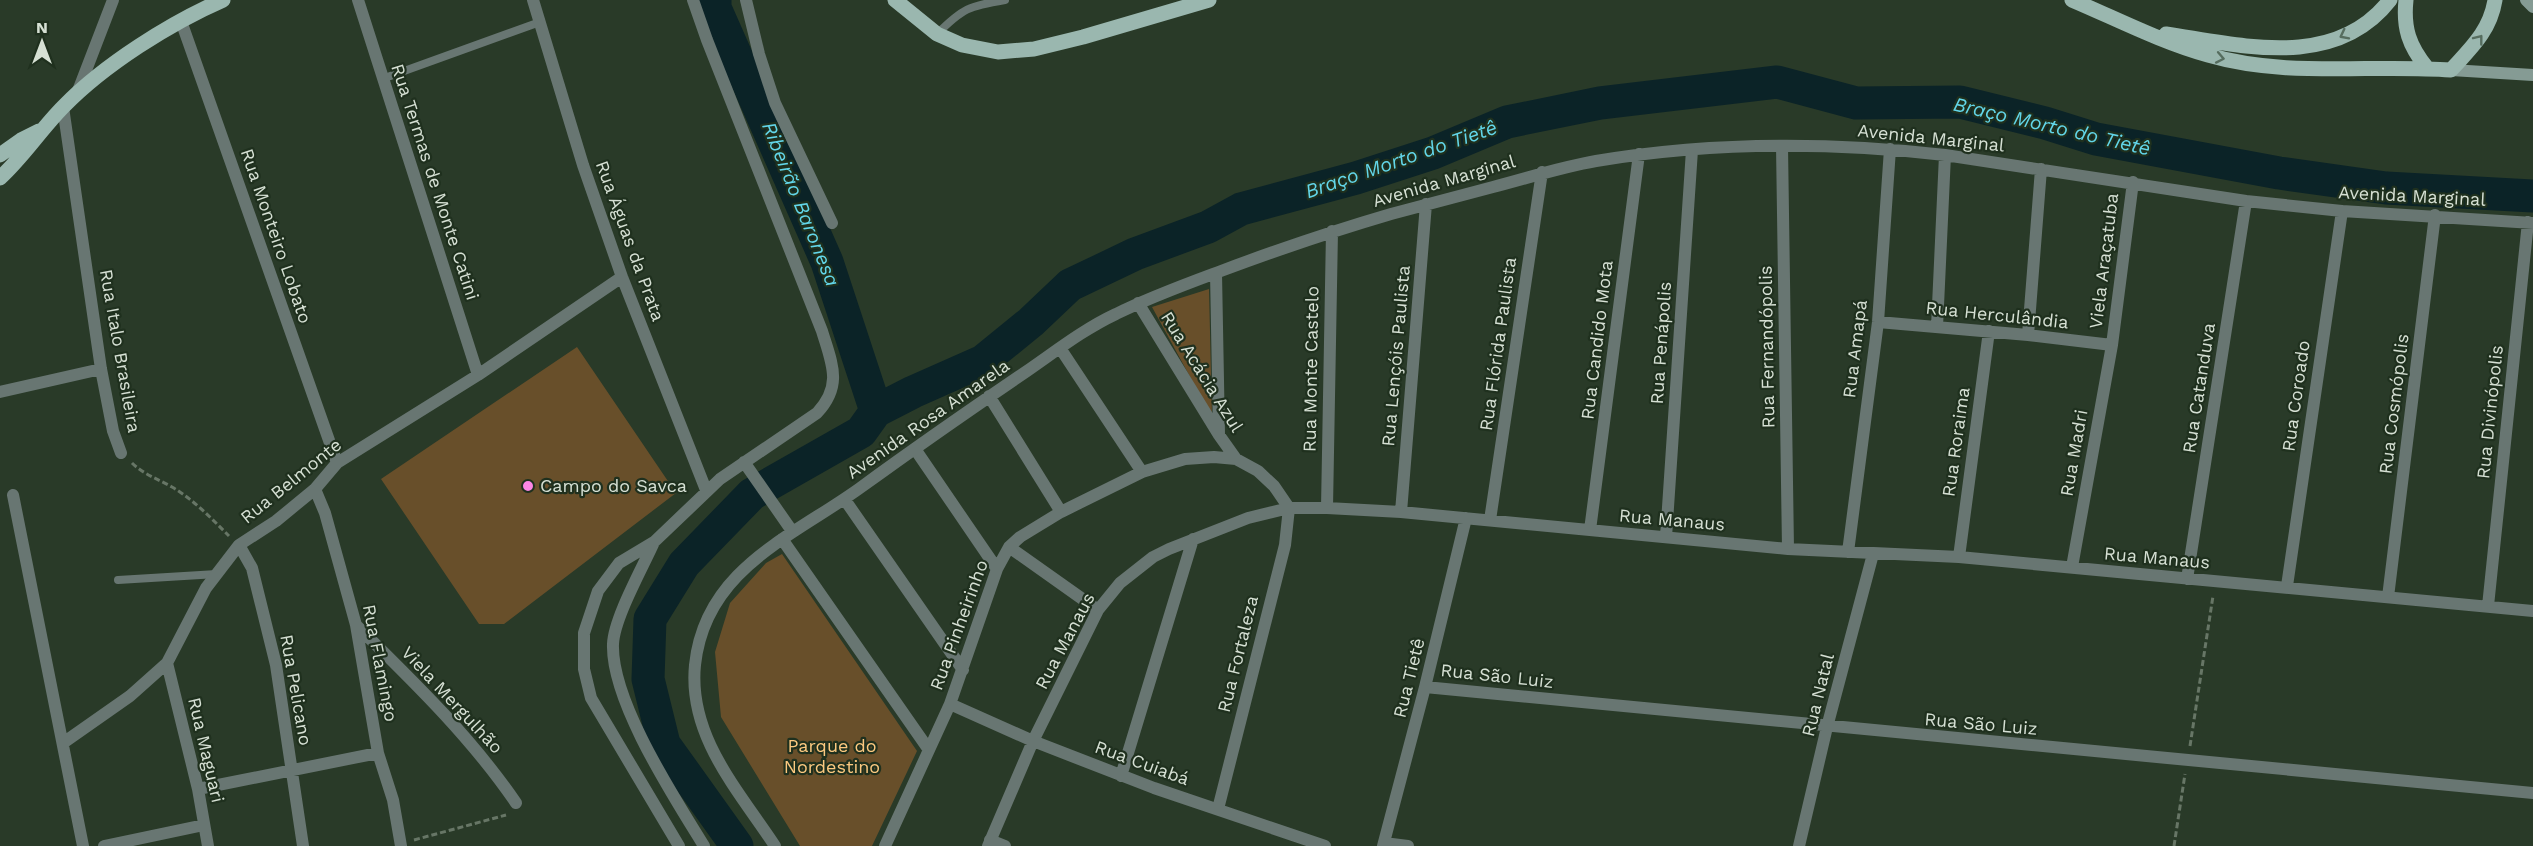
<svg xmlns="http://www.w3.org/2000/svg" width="2533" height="846" font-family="'Work Sans',sans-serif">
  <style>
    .green { fill: #684f2a }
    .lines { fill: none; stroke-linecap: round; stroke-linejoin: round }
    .river { stroke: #0b2327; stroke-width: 33 }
    .path { stroke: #677666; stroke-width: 3; stroke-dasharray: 6 3; stroke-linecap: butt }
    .lane { stroke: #687672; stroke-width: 8 }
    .street { stroke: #687672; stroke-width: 12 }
    .secondary { stroke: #859b94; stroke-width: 12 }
    .primary { stroke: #9ab7af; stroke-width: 15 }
    .oneway { stroke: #566d5f }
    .poi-dot { fill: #fc86e4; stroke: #1f301e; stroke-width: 2 }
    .labels { text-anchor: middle; stroke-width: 4.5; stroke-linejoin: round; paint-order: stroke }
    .street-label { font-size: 18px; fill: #d6e0d4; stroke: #1f301e }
    .poi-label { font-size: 18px; fill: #d6e0d4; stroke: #1f301e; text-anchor: start }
    .park-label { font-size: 18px; fill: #fcc980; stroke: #1f301e }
    .water-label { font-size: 20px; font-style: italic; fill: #62d6e9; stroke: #1f301e }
  </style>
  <rect width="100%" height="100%" fill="#293a28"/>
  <path class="green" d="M1209,289l3,128 -60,-110z
    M577,347l99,146 -172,131h-25l-98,-145z
    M782,554l135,197 -45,95h-72l-79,-129 -6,-65 15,-49 36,-40z"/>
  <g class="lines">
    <path class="river" d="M715,0v8l112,254 49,149
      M737,846l-73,-102 -16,-65 2,-60 34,-55 68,-70 109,-62 15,-21 37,-19 70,-31 48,-39 39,-37 65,-31 73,-27 33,-18 115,-31 77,-25 74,-31 93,-19 177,-21 79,21 104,-1 85,21 51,16 183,34 107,15 147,8"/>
    <path class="path" d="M132,463c11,11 26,16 40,24 22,13 39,31 57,49
      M2190,746l23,-150
      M414,840l92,-25
      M2174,846l11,-72"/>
    <path class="lane" d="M937,34c26,-26 32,-28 68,-34
      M382,79l158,-57
      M118,580l99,-6"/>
    <path class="street" d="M358,0l120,375
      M533,0l50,165 39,112 84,213
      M746,0l13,54 16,49 57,120
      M181,21l156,442
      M78,91l35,-91
      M63,107l38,262 12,62 8,22
      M1782,146l6,403
      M1216,273l3,161
      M1138,303l81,132 17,24
      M1878,322l150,13 84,10
      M1937,327l8,-172
      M2028,335l13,-166
      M1060,348l82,124
      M0,392l101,-23
      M989,396l72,116
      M915,449l82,120
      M744,462l48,69
      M315,489l10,24 31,112 22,128 15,47 8,46
      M13,495l70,351
      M845,500l118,170
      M1327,508l5,-277
      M1401,512l25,-308
      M1490,520l52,-348
      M1590,530l49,-376
      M1666,537l26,-387
      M782,539l147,211
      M654,542c-11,25 -40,76 -41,102 -2,57 61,153 91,202
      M239,545l13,23 24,97 27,181
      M1009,547l89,63
      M1848,552l30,-230 12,-173
      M1959,557l30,-226
      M2072,567l40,-222 21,-163
      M2187,579l59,-378
      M2287,586l55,-375
      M2388,597l47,-382
      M2488,606l40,-384
      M356,625c57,56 115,112 160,178
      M167,663l31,126 10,57
      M1425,687l1108,106
      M950,704l83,37 121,47 171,58
      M63,743l67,-47 37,-33 39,-75 33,-43 37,-24 39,-32 22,-26 141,-88 144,-98
      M1121,776l72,-237
      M198,789l180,-36
      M990,840l15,6
      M1384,843l24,3
      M104,846l100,-21
      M679,846l-88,-148 -7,-29v-36l14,-42 21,-28 35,-21 66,-63 97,-66c26,-28 15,-49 5,-82l-115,-291 -14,-40
      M775,846c-37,-56 -87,-110 -80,-181 10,-96 97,-128 165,-177 55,-40 111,-79 167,-117 29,-20 57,-42 89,-57 34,-17 70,-30 105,-43 56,-21 112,-40 170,-57 34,-9 68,-18 102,-27 35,-9 68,-20 103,-26 114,-19 234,-19 349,-6l301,46 96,10 191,12
      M885,846l65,-142 47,-135 12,-22 11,-10 41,-25 81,-40 43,-13 29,-2 22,2 22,12 16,15 15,22 -4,37 -67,264
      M988,846l45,-105 65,-131 22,-27 33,-26 16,-8 79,-31 41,-10h38l74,4 387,37 171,8 574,54
      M1383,846l42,-159 41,-169
      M1799,846l28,-119 46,-173"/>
    <path class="secondary" d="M2526,0l7,7
      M2451,70l82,5"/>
    <path class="primary" d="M895,0l42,34 25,11 36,7 36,-3 49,-12 126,-37
      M2072,0c45,19 89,42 136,55 79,23 162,9 243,15 20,-22 39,-39 44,-70
      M2406,0c-3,28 3,46 21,68
      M2166,34c75,11 169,37 224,-34
      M0,155l21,-15 18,-9
      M0,178c24,-22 41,-49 64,-72 40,-41 106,-83 159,-106"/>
  </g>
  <defs><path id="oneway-chevron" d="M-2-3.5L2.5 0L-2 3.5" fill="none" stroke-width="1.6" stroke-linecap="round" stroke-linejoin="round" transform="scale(1.5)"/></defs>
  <g class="oneway">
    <use href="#oneway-chevron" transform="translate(2344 35) rotate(153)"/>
    <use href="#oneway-chevron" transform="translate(2479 39) rotate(-52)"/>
    <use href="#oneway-chevron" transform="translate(2220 58) rotate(11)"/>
  </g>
  <circle class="poi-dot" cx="528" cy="486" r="6"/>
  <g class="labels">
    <g class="street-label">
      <text transform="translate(1931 138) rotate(6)" y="6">Avenida Marginal</text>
      <text transform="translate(1444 181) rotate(-16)" y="6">Avenida Marginal</text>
      <text transform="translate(435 182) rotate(72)" y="6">Rua Termas de Monte Catini</text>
      <text transform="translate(2412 196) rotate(3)" y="6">Avenida Marginal</text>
      <text transform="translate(276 236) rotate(71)" y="6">Rua Monteiro Lobato</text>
      <text transform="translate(630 241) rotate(70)" y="6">Rua Águas da Prata</text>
      <text transform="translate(2104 261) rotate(-83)" y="6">Viela Araçatuba</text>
      <text transform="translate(1997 315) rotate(6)" y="6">Rua Herculândia</text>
      <text transform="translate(1597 340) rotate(-83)" y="6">Rua Candido Mota</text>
      <text transform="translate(1661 343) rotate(-86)" y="6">Rua Penápolis</text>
      <text transform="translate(1498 344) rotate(-82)" y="6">Rua Flórida Paulista</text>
      <text transform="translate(1767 347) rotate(-91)" y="6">Rua Fernandópolis</text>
      <text transform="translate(1855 349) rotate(-83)" y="6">Rua Amapá</text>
      <text transform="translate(120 351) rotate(80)" y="6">Rua Italo Brasileira</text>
      <text transform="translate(1396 356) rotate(-85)" y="6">Rua Lençóis Paulista</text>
      <text transform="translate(1311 369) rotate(-89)" y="6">Rua Monte Castelo</text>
      <text transform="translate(1202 372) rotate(58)" y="6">Rua Acácia Azul</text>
      <text transform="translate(2199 388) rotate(-81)" y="6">Rua Catanduva</text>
      <text transform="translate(2296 396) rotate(-82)" y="6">Rua Coroado</text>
      <text transform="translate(2394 404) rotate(-83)" y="6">Rua Cosmópolis</text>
      <text transform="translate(2490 412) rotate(-84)" y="6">Rua Divinópolis</text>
      <text transform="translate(928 419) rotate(-35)" y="6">Avenida Rosa Amarela</text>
      <text transform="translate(1956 442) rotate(-82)" y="6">Rua Roraima</text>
      <text transform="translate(2074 453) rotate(-80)" y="6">Rua Madri</text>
      <text transform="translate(291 481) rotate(-39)" y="6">Rua Belmonte</text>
      <text transform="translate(1672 520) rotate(5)" y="6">Rua Manaus</text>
      <text transform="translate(2157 558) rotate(5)" y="6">Rua Manaus</text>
      <text transform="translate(959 625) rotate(-70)" y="6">Rua Pinheirinho</text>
      <text transform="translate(1065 641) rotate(-62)" y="6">Rua Manaus</text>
      <text transform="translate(1238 654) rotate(-76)" y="6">Rua Fortaleza</text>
      <text transform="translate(380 663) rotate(79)" y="6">Rua Flamingo</text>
      <text transform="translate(1497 676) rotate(6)" y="6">Rua São Luiz</text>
      <text transform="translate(1409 678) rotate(-76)" y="6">Rua Tietê</text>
      <text transform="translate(296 690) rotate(80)" y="6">Rua Pelicano</text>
      <text transform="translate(1818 695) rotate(-76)" y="6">Rua Natal</text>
      <text transform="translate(452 700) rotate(47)" y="6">Viela Mergulhão</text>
      <text transform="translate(1981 724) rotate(5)" y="6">Rua São Luiz</text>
      <text transform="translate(206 750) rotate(77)" y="6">Rua Maguari</text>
      <text transform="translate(1142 763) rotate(20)" y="6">Rua Cuiabá</text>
    </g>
    <g class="poi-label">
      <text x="540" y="492">Campo do Savca</text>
    </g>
    <g class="park-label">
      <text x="832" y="752">Parque do<tspan x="832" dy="21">Nordestino</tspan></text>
    </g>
    <g class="water-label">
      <text transform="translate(2052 126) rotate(13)" y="7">Braço Morto do Tietê</text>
      <text transform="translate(1401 159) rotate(-19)" y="7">Braço Morto do Tietê</text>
      <text transform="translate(801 204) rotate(68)" y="7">Ribeirão Baronesa</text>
    </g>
  </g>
  <g transform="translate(42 42)" stroke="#1f301e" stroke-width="4.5" paint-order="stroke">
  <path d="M0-4.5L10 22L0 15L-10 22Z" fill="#d6e0d4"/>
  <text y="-9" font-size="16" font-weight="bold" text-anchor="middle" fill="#d6e0d4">N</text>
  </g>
</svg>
